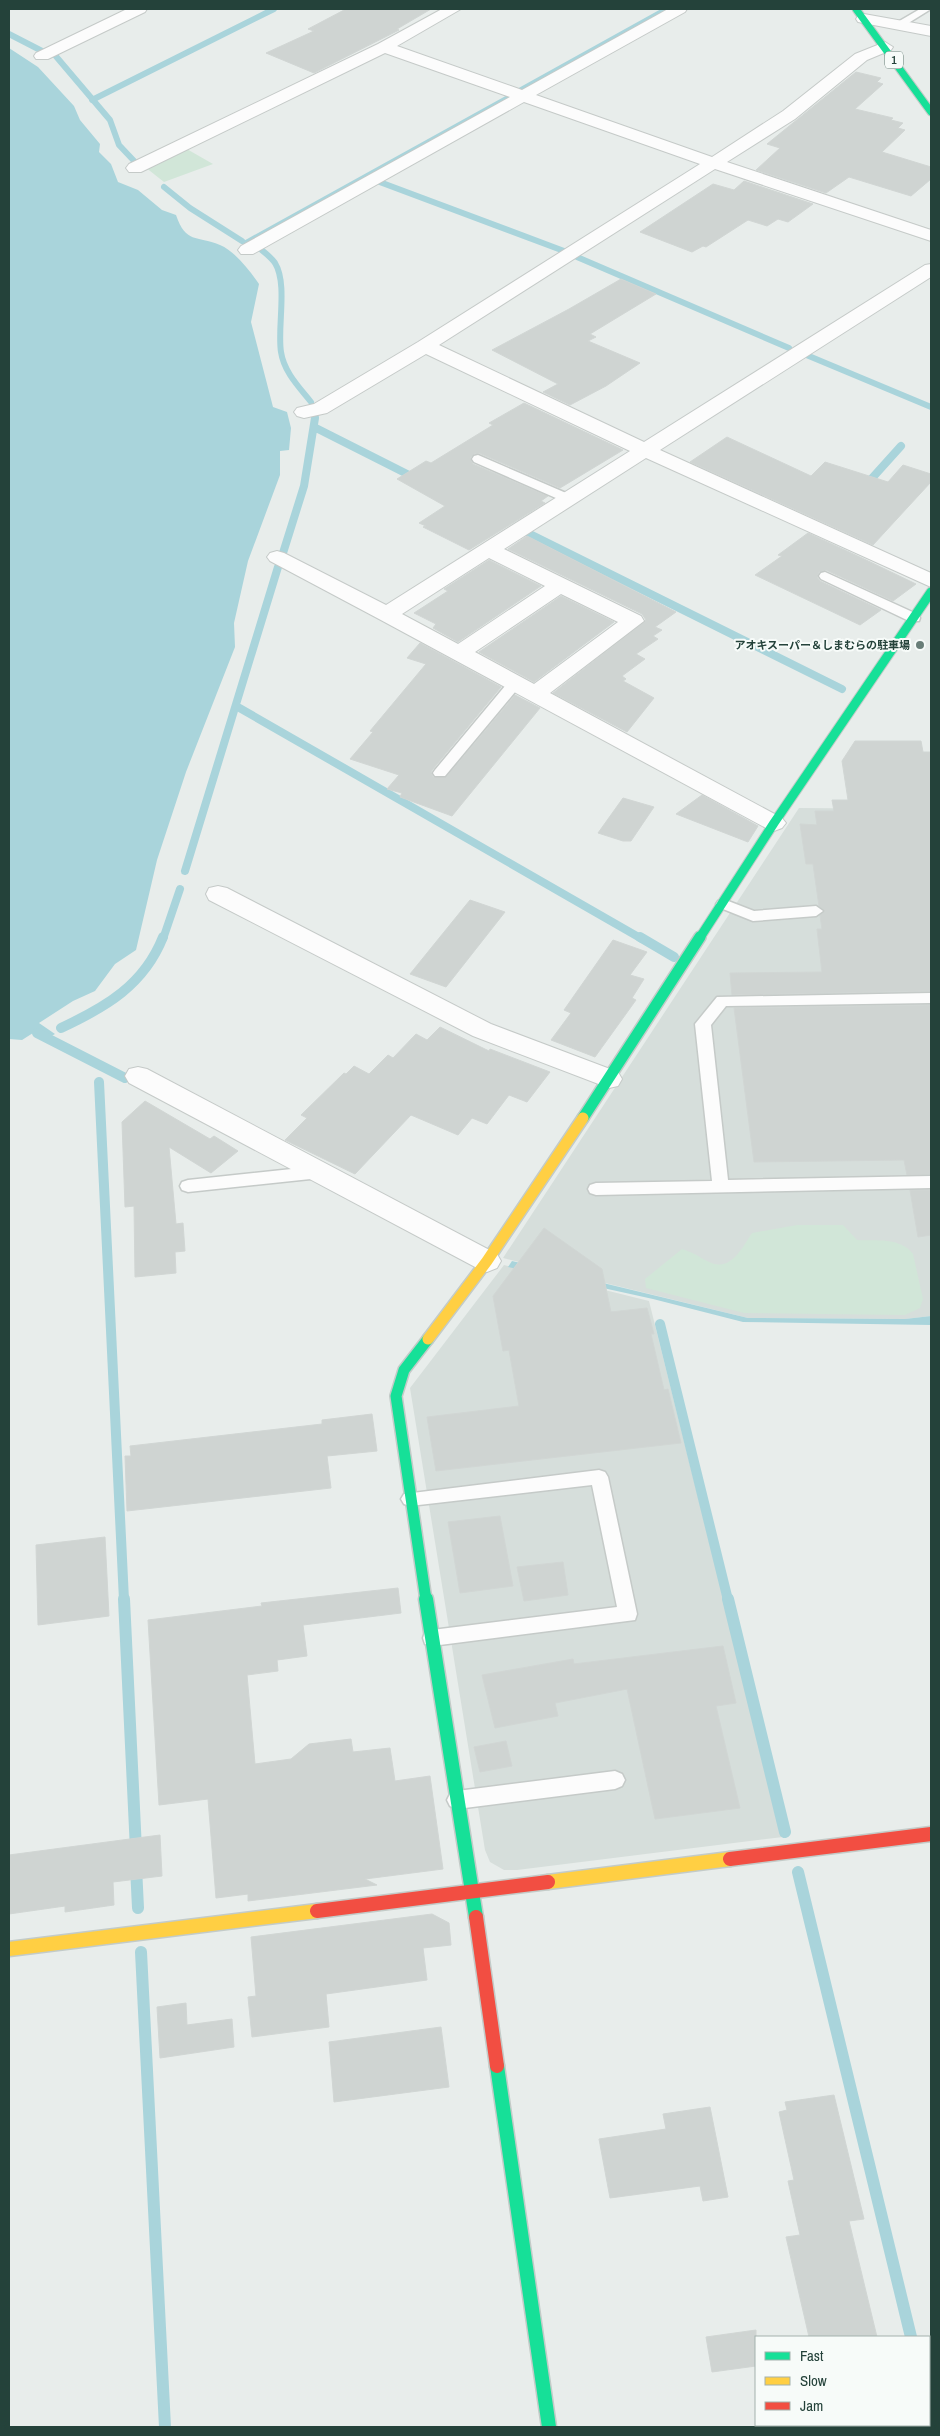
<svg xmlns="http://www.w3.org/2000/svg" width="940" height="2436" font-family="'Archivo Narrow','Noto Sans JP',sans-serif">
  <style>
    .built { fill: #d6dedb }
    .green { fill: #d1e6d8 }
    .water { fill: #a9d4db }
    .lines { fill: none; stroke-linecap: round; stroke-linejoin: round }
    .stream-far3 { stroke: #a9d4db; stroke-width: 6 }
    .stream-far2 { stroke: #a9d4db; stroke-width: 8 }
    .stream-far1 { stroke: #a9d4db; stroke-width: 10 }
    .stream { stroke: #a9d4db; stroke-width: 12 }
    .building { fill: #cfd4d2; stroke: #d1d6d4 }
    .lane-casing { stroke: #c5cac8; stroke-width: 3 }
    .street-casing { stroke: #c5cac8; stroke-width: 2 }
    .fast-far3-casing { stroke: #c3cbc8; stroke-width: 9 }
    .fast-far2-casing { stroke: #c3cbc8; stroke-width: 11 }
    .fast-far1-casing { stroke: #c3cbc8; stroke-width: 14 }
    .fast-casing { stroke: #c3cbc8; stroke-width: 17 }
    .slow-far1-casing { stroke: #c3cbc8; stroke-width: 14 }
    .slow-casing { stroke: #c3cbc8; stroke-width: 17 }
    .jam-casing { stroke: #c3cbc8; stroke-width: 17 }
    .lane { fill: #fcfcfc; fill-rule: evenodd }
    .street { fill: #fcfcfc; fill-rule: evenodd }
    .fast-far3 { stroke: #16e098; stroke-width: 7 }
    .fast-far2 { stroke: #16e098; stroke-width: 9 }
    .fast-far1 { stroke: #16e098; stroke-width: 11 }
    .fast { stroke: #16e098; stroke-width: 14 }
    .slow-far1 { stroke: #ffcf43; stroke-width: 11 }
    .slow { stroke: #ffcf43; stroke-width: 14 }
    .jam { stroke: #f24e42; stroke-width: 14 }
    .poi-dot { fill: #697e78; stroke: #f7fbf9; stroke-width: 2 }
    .labels { text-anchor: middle; stroke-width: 4; stroke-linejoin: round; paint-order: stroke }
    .shield { fill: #f7fbf9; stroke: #637a73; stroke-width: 1 }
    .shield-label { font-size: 11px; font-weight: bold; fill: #24423a }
    .far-poi-label { font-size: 11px; font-weight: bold; fill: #24423a; stroke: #f7fbf9; text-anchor: end }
  </style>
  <rect width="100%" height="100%" fill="#e8edeb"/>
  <path class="built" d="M799,808l132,1v507l-26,3 -157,-1 -245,-60z
    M504,1265l145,36 134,536 -266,33h-13l-14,-8 -5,-12 -75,-462z"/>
  <path class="green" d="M185,148l28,16 -49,18 -19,-15z
    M797,1225h46l14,15c19,1 43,-3 56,14l10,45 -3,9 -15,7 -161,-2 -98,-25 -1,-9 37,-30c10,3 16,7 25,12 23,13 35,-13 45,-28z"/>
  <path class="water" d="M9,48l29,19 36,39 6,14 20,24 -1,8 12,12 7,18 20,8 24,20 14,5c10,29 20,20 44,30 16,7 29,25 39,39l-8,38 22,85 14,5 4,16 -2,22 -9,1v24l-32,86 -14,62 1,24 -49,125 -29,88 -21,90 -21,14 -20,27 -22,10 -34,22 16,11 -11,6 -11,-7 -11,7 -13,-1z
    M512,1261l236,57 157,1 26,-3v9l-188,-3 -90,-23 -145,-32z"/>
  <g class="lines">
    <path class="stream-far3" d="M9,34l35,18
      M54,54l56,66 9,25 17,18
      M521,90l146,-81
      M92,100l182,-91
      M377,181l187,70
      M164,187l26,21 52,33
      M246,243l262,-145
      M258,247c6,5 13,10 17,16 13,21 2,65 6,89 3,20 18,35 30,50
      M577,257l212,91
      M804,354l127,53"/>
    <path class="stream-far2" d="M314,427l103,52
      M865,486l36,-40
      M526,532l316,157
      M283,553l21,-67 11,-68
      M236,706l406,233
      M185,871l93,-304
      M163,939l17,-50"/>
    <path class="stream-far1" d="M640,937l34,20
      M61,1028c45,-21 83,-43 102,-91
      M37,1033l88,45
      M99,1082l25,518
      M660,1324l68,276"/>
    <path class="stream" d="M124,1599l12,251
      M728,1599l57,233
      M136,1867l2,41
      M798,1872l113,465
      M141,1952l24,475
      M929,2411l2,10"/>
  </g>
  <path class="building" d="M346,9h85l-34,20 2,1 -85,43 -48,-20 48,-22 -6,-2z
    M856,72l25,6 -4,4 6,2 -28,25 38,9 -2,2 12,3 -5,5 7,2 -23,22 49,15v12l-20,17 -62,-19 -23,16 -70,-23 24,-22 -13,-4z
    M744,181l69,23 -25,18 -10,-3 -11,7 -19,-6 -42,27 -3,-1 -11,6 -52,-20 73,-48 21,6z
    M621,279l35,15 -66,40 6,3 -8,4 52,22 -34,23 -36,19 -27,-13 15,-8 -66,-34 77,-41z
    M524,403l99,47 -63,38 -81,-35 -5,1 -4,4 3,6 75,32 -7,5 4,2 -76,47 -46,-23 3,-1 -7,-3 26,-17 -48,-27 29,-18 5,2 62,-38 -4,-2z
    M727,437l84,39 14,-14 63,20 15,-17 28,9v8l-58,63 -183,-83z
    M808,533l54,25 54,26 -23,17 -67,-31 -7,2 -2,5 3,4 61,29 -21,15 -105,-50 27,-19 -4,-1z
    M527,536l149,76 -21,15 7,3 -9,6 5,3 -22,15 9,5 -23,17 4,3 -3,2 31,17 -27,34 -74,-39 93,-73 -4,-6 -134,-65z
    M489,560l52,26 -83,56 -25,-14 3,-4 -22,-11 34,-22 -4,-2z
    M561,596l53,26 -80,60 -55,-30z
    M420,643l81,44 -68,82 -2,3 2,5h13l69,-82 25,13 -88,108 -52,-19 2,-4 -15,-4 12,-14 -49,-16 23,-27 -3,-1 56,-67 -19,-6z
    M855,741h66l2,11h8v239l-199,4 -2,-22 92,-1 -5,-43h5l-2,-14 5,-4 -6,-5 -6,-42h-7l-6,-40 17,1 -2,-14h19l-2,-11h16l-6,-39z
    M702,795l56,31 -10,16 -72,-28z
    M623,798l31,9 -23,34h-8l-25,-8z
    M470,900l35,12 -59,75 -36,-13z
    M613,940l34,12 -17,23 14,4 -12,19 4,2 -41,57 -44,-17 20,-27 -7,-3z
    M931,1005v169l-24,1 -3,-15 -150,2 -20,-154z
    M440,1027l49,24 1,-2 60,23 -23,30 -18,-7 -22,29 -15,-6 -14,17 -47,-20 -56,59 -70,-34 22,-22 -6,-3 43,-42 2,1 8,-8 15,8 19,-19 5,3 23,-24 11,6z
    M145,1101l65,38 4,-3 24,15 -27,22 -42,-26 7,77 7,-1 2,28 -10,1 1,21 -41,4 -1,-71 -9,1 -3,-85z
    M910,1190h21v45l-13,2z
    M544,1228l58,41 9,43 36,-4 7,26h-3l13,56 4,-1 13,54 -245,28 -9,-54 92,-11 -10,-56 -6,1 -10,-55z
    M372,1414l5,37 -50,5 4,32 -204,23 -2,-55h6l-1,-10 192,-22v-4z
    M500,1516l13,70 -53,7 -12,-71z
    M105,1537l4,79 -71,9 -2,-80z
    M563,1562l5,33 -44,6 -7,-34z
    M398,1588l3,25 -98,12 4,31 -30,4 1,11 -31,4 8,89 36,-5 18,-15 42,-5 2,13 37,-4 5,33 35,-5 13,93 -78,10 12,6 -129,16v-7l-32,4 -8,-99 -49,6 -11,-185 114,-14 -1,-3z
    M723,1646l13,57 -20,3 24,102 -85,11 -28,-130 -72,14 3,13 -63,12 -13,-53 91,-16 1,5z
    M506,1741l6,25 -32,6 -6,-25z
    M160,1835l2,41 -49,6 1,23 -49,7v-6l-56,8v-59z
    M432,1914l17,9 2,22 -28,3 4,32 -101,14 3,33 -77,10 -4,-40 8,-1 -5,-59z
    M186,2003l1,22 45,-6 2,28 -74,11 -3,-51z
    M441,2027l8,60 -115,15 -5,-60z
    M834,2095l30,124 -15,2 28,116h-68l-23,-100 14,-2 -12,-54 6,-1 -15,-68 8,-2 -2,-8z
    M710,2107l18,90 -25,4 -3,-15 -90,12 -11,-59 67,-10 -3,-15z
    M756,2330v36l-44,6 -6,-35z"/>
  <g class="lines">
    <defs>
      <path id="lane" d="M920,9h11l-29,18h-6v-4z
        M478,455l95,41 2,3 -2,3h-8l-91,-40 -2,-3 2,-3z
        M825,572l94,43 1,3 -1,3h-10l-88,-42 -2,-3 2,-3z
        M515,679l7,4 -2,3 -75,90h-10l-2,-3 2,-3 75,-90z
        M723,899l31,12 62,-5 7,5 -7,5 -63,5 -35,-14 -2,-3 2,-3z
        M931,993v10l-205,3 -15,19 17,155 203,-4v12l-335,7 -6,-2 -2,-4 2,-4 6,-2 116,-2 -17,-157 22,-27z
        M320,1166l6,2 2,4 -2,4 -6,2 -132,14 -6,-2 -2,-4 2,-4 6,-2z
        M599,1470l6,2 3,5 29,137 -2,6 -203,26 -7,-2 -2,-6 2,-6 7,-2 185,-23 -25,-122 -182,21 -6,-2 -3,-5 3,-5z
        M615,1771l7,3 3,6 -3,6 -7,3 -158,20 -7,-3 -3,-6 3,-6 7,-3z"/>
      <path id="street" d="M127,9h20l-2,3 -97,47h-12l-2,-3 2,-3z
        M442,9h19l-64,37 125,44 146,-81h19l-2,3 -149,83 176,62 71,-46 72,-57 30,-12 8,5 -2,3 -24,10 -72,59 -68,43 204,68v11l-216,-72 -276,176 205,97 281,-177 6,-1v13l-271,173 271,123v14l-285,-129 -142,91 137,67 3,5 -94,72 232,125 4,5 -4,5 -8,3 -8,-3 -387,-209 -109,-58 -3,-4 3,-4 7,-2 7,2 102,52 244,-154 -204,-97 -99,59 -23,5 -7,-2 -3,-4 3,-4 17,-4 104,-62 282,-178 -176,-62 -271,152h-12l-3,-4 3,-4 269,-149 -125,-44 -244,119h-12l-3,-4 3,-4 249,-120zM489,558l56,28 -87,58 -56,-30zM561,594l57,28 -84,62 -59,-32z
        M864,14l67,12v10l-73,-14 -2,-3 2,-3z
        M218,886l9,2 264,136 127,48 4,7 -4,7 -9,2 -136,-52 -264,-136 -3,-6 3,-6z
        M138,1067l9,2 350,185 4,7 -4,7 -10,4 -10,-4 -348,-185 -4,-7 4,-7z"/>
      <path id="fast-far3" d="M856,9l75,103"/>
      <path id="fast-far2" d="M699,939l75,-116 157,-231"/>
      <path id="fast-far1" d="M583,1118l117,-181
        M426,1600l-30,-204 8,-26 24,-31"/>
      <path id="fast" d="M426,1599l50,318
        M497,2066l52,361"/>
      <path id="slow-far1" d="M428,1339l59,-78 96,-143"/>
      <path id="slow" d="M548,1882l182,-23
        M9,1949l308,-38"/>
      <path id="jam" d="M730,1859l201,-25
        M317,1911l231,-29
        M476,1917l21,149"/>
    </defs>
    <use href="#lane" class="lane-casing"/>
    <use href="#street" class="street-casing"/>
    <use href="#fast-far3" class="fast-far3-casing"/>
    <use href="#fast-far2" class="fast-far2-casing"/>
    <use href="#fast-far1" class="fast-far1-casing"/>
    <use href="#fast" class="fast-casing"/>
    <use href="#slow-far1" class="slow-far1-casing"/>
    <use href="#slow" class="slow-casing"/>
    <use href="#jam" class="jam-casing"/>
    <use href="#lane" class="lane"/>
    <use href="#street" class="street"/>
    <use href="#fast-far3" class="fast-far3"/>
    <use href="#fast-far2" class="fast-far2"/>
    <use href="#fast-far1" class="fast-far1"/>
    <use href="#fast" class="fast"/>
    <use href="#slow-far1" class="slow-far1"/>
    <use href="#slow" class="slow"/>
    <use href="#jam" class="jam"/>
  </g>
  <circle class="poi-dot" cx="920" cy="645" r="5"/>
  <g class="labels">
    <rect class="shield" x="885" y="51.5" width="18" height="17" rx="4"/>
    <g class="shield-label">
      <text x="894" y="64">1</text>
    </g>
    <g class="far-poi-label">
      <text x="910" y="649">アオキスーパー＆しまむらの駐車場</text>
    </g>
  </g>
  <rect width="940" height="2436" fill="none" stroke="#24423a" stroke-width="20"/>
  <rect x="755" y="2336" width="175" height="90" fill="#f7fbf9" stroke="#a3b1ad"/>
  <rect x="765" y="2352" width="25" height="8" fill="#16e098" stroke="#a3b1ad"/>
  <text x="800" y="2361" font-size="15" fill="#24423a">Fast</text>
  <rect x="765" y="2377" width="25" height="8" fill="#ffcf43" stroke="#a3b1ad"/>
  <text x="800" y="2386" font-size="15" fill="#24423a">Slow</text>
  <rect x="765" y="2402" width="25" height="8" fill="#f24e42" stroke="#a3b1ad"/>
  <text x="800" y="2411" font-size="15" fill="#24423a">Jam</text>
</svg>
